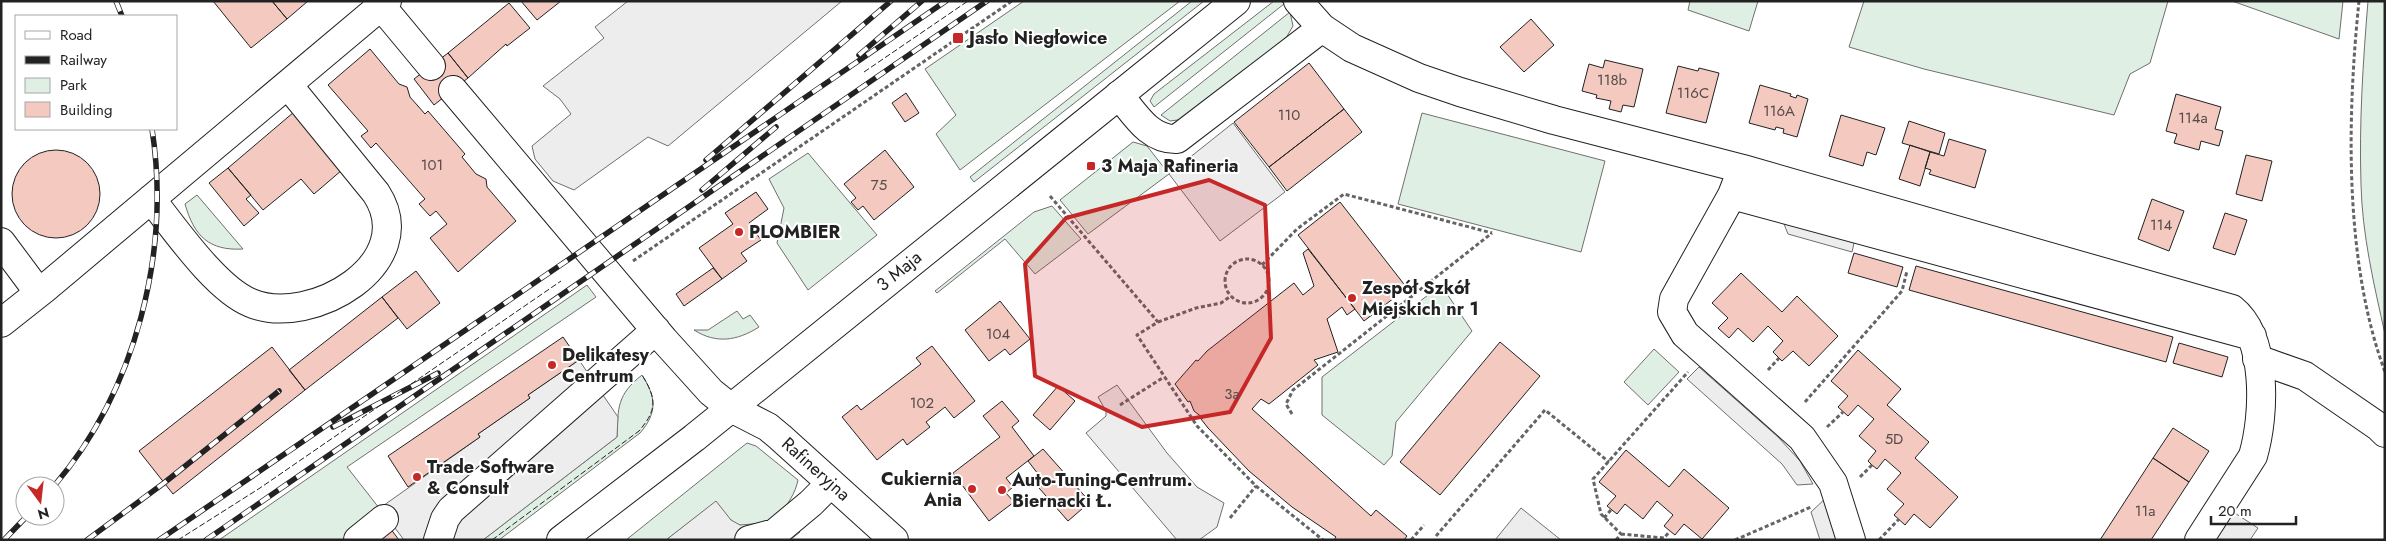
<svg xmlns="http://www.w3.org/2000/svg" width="2386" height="541" font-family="Jost,sans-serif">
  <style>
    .green { fill: #e0efe3; stroke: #6f6f6f }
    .parking { fill: #ededed; stroke: #6f6f6f }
    .building { fill: #f3c9c0; stroke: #222 }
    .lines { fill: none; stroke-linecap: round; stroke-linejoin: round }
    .minor-casing { stroke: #222; stroke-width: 30 }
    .major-casing { stroke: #222; stroke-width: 30 }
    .path { stroke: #646464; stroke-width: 3; stroke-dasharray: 4 2.5; stroke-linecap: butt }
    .minor { stroke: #fff; stroke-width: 28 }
    .major { stroke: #fff; stroke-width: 28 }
    .rail-casing { stroke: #222; stroke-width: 5.5 }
    .rail { stroke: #fff; stroke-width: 4; stroke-dasharray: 11; stroke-linecap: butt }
    .fence { stroke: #222; stroke-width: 1; stroke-dasharray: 6 2.5; stroke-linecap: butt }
    .marked { fill: #c62828; fill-opacity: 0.2; stroke: #c62828; stroke-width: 4; stroke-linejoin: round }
    .poi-dot { fill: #c62828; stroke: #fff; stroke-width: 2 }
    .labels { text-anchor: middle; stroke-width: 4; stroke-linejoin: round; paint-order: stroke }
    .number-label { font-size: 15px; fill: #564c4a }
    .poi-label { font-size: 18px; font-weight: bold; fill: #222; stroke: #fff; text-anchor: start }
    .street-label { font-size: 18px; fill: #222; stroke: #fff }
  </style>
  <rect width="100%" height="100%" fill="#fff"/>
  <path class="green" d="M1024,1h156l-220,169 -24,-36 20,-19 -31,-46z
    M1192,1h12l-230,181 -4,-5z
    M1274,1h7l3,3 -130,103 -4,-6 4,-7z
    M1690,1h68l-9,30 -61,-21z
    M1864,1h304l-18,62 -20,11 -16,41 -190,-46 -75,-22z
    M2232,1h111l-4,38z
    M2368,1h17v333c-11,-49 -23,-100 -24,-150 -2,-61 2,-122 7,-183z
    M1290,12l3,14 -7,12 -101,81 -15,2 -9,-6z
    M1422,113l183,48 -24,91 -183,-48z
    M1133,142l14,4 22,28 -81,60 -28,-34z
    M808,153l69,82 -69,55 -31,-47 7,-35 -15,-29z
    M197,195l46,54c-34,2 -49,-13 -58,-45z
    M1052,206l29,33 -46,35 -30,-35 -68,54 -2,-2 99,-79z
    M587,285l9,12 -249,170 36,46 -35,27h-129z
    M1441,285l31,46 -76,91 -4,34 -8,9 -62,-50v-38z
    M737,311l6,8 7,-4 9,12c-22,14 -43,17 -65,3h14z
    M1654,349l25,23 -31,33 -24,-23z
    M642,375c14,22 16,37 -2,58l-141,107h-16l134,-103c1,-30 0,-42 25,-62z
    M747,443l9,3 42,34c-5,25 -32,56 -61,44 -9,-4 -15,-15 -21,-22l-50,38h-40z"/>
  <path class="parking" d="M628,1h214l-174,145 -20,-9 -74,53 -21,-9 -18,-22 -3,-13 39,-32 -11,-15 -17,-13 61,-48 -9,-11z
    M1233,123l52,69 -65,49 -51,-67z
    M1780,214l76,20 -4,18 -64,-18z
    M579,360l39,57 -1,20 -134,103h-79l-24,-32 100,-71 -2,-3 52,-36 -2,-3z
    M1699,367l79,70 22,24 13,23 -16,1 -15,-21 -95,-85z
    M1117,385l50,68 30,34 27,16 -7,24 -18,13h-22l-91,-107 20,-17v-5l-8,-14z
    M1827,497l13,43h-20l-9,-28z
    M716,501l15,19 9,5 25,-2 18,-11 17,20 -10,8h-124z
    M1521,508l40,32h-66z
    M2227,508l31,20 -8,12h-43z"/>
  <path class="building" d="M213,1h59l15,18 -36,29z
    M272,1h36l-21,18z
    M521,1h40l-24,19z
    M509,3l21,25 -23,18 -1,-2 -38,34 -20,-25z
    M1531,19l23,26 -30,27 -24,-25z
    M370,49l29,35 8,3 3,10 15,17 3,-3 37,43 -3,3 14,17 10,5 1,8 29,34 -58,51 -28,-34 17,-14 -11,-13 -6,5 -11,-12 6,-5 -49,-56 -5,5 -10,-12 7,-5 -40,-46z
    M448,53l20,25 -34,27 -20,-26z
    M1605,60l38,9 -9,38 -11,-2 -2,7 -12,-3 2,-8 -15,-3 1,-3 -15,-4 7,-27 14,4z
    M1309,63l35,46 -75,58 -35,-45z
    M1678,66l20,5 1,-3 20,5 -13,50 -40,-10z
    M1760,85l31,9 -1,2 6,2 1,-3 11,4 -11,38 -14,-4 1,-4 -8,-2 -1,3 -26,-7z
    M906,93l13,20 -14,9 -13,-19z
    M2176,94l45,13 -6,22 8,2 -4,15 -18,-5 -2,9 -25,-7 3,-9 -11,-3z
    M1344,109l18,23 -75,59 -18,-24z
    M294,112l48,58 -28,24 -13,-15 -38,31 -35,-42z
    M1841,115l44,13 -9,27 -9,-3 -4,14 -34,-10z
    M1909,121l36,12 -6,21 -37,-11z
    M1949,139l37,11 -11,38 -46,-14 2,-4 -6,-2 5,-16 14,4z
    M1910,145l20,7 -10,34 -21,-7z
    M12 194a44 44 0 1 1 88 0a44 44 0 1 1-88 0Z
    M885,150l29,37 -40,33 -11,-14 -5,4 -7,-8 5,-4 -12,-14z
    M2246,155l26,6 -10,40 -26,-7z
    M228,168l23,27 -5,4 13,14 -15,13 -35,-43z
    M756,192l12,17 -19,14 12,17 -20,13 6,8 -25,18 -23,-31 34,-24 -8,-11z
    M2152,199l32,12 -15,40 -31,-12z
    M1340,202l67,86 -43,33 -66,-86z
    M2225,213l22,7 -12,35 -22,-7z
    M1308,249l47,60 -8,6 -5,-8 -15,12 11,33 -24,8 4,5 -49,39 -8,-5 -9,10 119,107 5,-6 31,26 -3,4h-70l2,-3 -44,-30 -43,-36 -41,-43 -7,-9 2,-1 -9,-7 -4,-10 -2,1 -13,-18 21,-24 2,1 9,-10 87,-68 9,12 11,-9 -11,-33z
    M1854,253l49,14 -6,20 -49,-14z
    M1916,266l257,71 -7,25 -257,-72z
    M713,268l9,11 -38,27 -8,-12z
    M416,271l24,32 -33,26 -25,-32z
    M1741,273l41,39 15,-16 41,40 -29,30 -16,-15 -11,10 -9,-9 10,-11 -15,-15 -15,16 -15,-14 -9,10 -11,-10 10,-10 -16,-15z
    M382,297l16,21 -93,72 -16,-20z
    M1000,301l30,38 -20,16 -5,-6 -16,12 -24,-31z
    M563,337l16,23 -51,35 2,3 -52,36 2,3 -72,50 -20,-31z
    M1500,342l40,34 -100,119 -40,-33z
    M2179,343l49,14 -6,20 -49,-14z
    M932,346l43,55 -21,17 -9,-11 -19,15 4,5 -23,18 -4,-6 -26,21 -35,-43 15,-12 4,5 60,-46 -5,-6z
    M272,347l33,43 -132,104 -34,-43z
    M1858,350l43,39 -14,16 42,37 -14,16 43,39 -28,31 -16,-14 -9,11 -11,-10 10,-11 -17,-15 14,-16 -16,-14 -8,10 -5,-4 -4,-4 8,-10 -17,-15 15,-17 -16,-14 -10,11 -10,-9 10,-11 -17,-15z
    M1058,386l17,15 -25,29 -17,-15z
    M1002,401l17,20 -7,6 22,29 -28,22 7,9 -7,6 8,9 -25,19 -36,-48 47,-36 -17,-21z
    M2173,428l36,23 -20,31 -36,-24z
    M1043,449l47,53 -22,19 -29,-33 6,-5 -17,-22z
    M1626,450l43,37 15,-18 45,39 -27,31 -18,-15 -9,11 -5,-4 -6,-5 9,-11 -16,-14 -14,18 -18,-15 -8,10 -10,-8 9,-10 -17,-14z
    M2153,458l36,24 -38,58h-51z
    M390,528l9,12h-24z"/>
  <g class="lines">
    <defs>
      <path id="minor" d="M377,1l54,65
        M1298,1l24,27 30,20 67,30 41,14 94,28 189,49 489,140c36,29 33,106 21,147l-54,84
        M453,90l211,250 47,52 20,16 37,19 12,10 114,103
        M1119,95c16,19 30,45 58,44l145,-111
        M1739,177l-7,18 -58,104 -2,13 13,22 117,104 31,45 18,57
        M1732,195l520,141
        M151,199c24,30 65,90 100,104 60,25 171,-40 125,-110l-88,-108
        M1,242l38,51
        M1,323l43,-34 343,-288
        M2257,359l48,17 74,51 6,6
        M358,540l26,-21
        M438,540l7,-21 6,-9 205,-180
        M749,540l26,-7 36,-30 20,-20"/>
      <path id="major" d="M561,540l133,-102 542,-437"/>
    </defs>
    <use href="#minor" class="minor-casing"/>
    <use href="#major" class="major-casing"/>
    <path class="path" d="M2359,1c-12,117 -15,260 26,371
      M1050,196l108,126 -21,13 60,91 59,60 67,54
      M1225 281a22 22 0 1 1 44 0a22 22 0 1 1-44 0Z
      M633,261l379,-260
      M1262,265l35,-36 47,-35 148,39
      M1158,322l38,-14 25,-5 10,-7
      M1768,370l11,-12
      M1805,402l97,-111 5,-20
      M1120,405l44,-28
      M1292,414l-6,-10 7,-14 199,-157
      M1827,427l16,-15
      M1860,477l12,-12
      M1230,518l26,-32
      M1604,518l7,-8
      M1621,534l43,4 6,-7
      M1436,536l109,-126 64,52
      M1411,540l13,-15
      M1616,540l5,-6 -20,-20 -8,-35 95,-107
      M1735,540l76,-33
      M1879,540l20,-21"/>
    <use href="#minor" class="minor"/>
    <use href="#major" class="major"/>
    <defs>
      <path id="rail" d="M116,1l6,15
        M859,55l63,-54
        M706,160l185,-159
        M702,190l74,-63
        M333,427l105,-54
        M54,486c82,-96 117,-234 98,-357
        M4,540l23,-24
        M87,540l77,-57 115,-92
        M159,540l787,-539
        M206,540l781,-539"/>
    </defs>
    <use href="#rail" class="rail-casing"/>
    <use href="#rail" class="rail"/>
    <path class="fence" d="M864,72l104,-71
      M178,540l82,-52 301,-207
      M492,540l147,-109c18,-21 18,-32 3,-56"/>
  </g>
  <path class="marked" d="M1209,180l56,25 6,133 -41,74 -88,15 -107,-51 -10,-112 41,-46z"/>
  <g class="poi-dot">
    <rect x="952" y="32" width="12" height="12" rx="2.5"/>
    <rect x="1086" y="161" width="10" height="10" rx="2.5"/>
    <circle cx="739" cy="232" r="5"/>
    <circle cx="1352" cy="298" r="5"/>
    <circle cx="552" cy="365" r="5"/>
    <circle cx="417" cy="477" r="5"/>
    <circle cx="972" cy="489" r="5"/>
    <circle cx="1002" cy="490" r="5"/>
  </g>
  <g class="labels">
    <g class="number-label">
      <text x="1612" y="85">118b</text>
      <text x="1693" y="98">116C</text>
      <text x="1779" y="116">116A</text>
      <text x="1289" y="120">110</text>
      <text x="2193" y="123">114a</text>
      <text x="432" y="170">101</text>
      <text x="879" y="190">75</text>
      <text x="2161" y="230">114</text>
      <text x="998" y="339">104</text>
      <text x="1232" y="399">3a</text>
      <text x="922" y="408">102</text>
      <text x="1894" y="444">5D</text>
      <text x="2145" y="516">11a</text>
    </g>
    <g class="poi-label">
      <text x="969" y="44">Jasło Niegłowice</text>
      <text x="1101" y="172">3 Maja Rafineria</text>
      <text x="749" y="238">PLOMBIER</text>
      <text x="1362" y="294">Zespół Szkół<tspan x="1362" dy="21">Miejskich nr 1</tspan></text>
      <text x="562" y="361">Delikatesy<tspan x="562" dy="21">Centrum</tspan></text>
      <text x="427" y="473">Trade Software<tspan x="427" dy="21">&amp; Consult</tspan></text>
      <text x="962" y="485" text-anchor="end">Cukiernia<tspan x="962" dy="21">Ania</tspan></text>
      <text x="1012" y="486">Auto-Tuning-Centrum.<tspan x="1012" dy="21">Biernacki Ł.</tspan></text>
    </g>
    <g class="street-label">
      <text transform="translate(899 271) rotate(-39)" y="6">3 Maja</text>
      <text transform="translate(816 469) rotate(42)" y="6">Rafineryjna</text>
    </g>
  </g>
  <rect width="2386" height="541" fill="none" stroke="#222222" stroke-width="5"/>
  <rect x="15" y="15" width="162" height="115" fill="#ffffff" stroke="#a7a7a7"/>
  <rect x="25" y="31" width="25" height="8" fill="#ffffff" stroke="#a7a7a7"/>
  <text x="60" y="40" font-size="15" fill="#222222">Road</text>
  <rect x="25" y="56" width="25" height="8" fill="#222222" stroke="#a7a7a7"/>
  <text x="60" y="65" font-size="15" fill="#222222">Railway</text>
  <rect x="25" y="78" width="25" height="15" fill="#e0efe3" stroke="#a7a7a7"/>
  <text x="60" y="90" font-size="15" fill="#222222">Park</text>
  <rect x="25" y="102" width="25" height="15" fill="#f3c9c0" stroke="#a7a7a7"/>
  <text x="60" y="115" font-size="15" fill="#222222">Building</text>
  <g transform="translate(40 501) rotate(165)"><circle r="24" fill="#ffffff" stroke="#a7a7a7"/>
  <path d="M0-4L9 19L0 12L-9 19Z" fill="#c62828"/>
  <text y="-8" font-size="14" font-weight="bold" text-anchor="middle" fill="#222222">N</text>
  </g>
  <path d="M2211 516v8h85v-8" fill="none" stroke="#222222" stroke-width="2.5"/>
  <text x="2218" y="516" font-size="15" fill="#222222" stroke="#ffffff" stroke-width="4" paint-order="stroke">20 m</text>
</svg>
